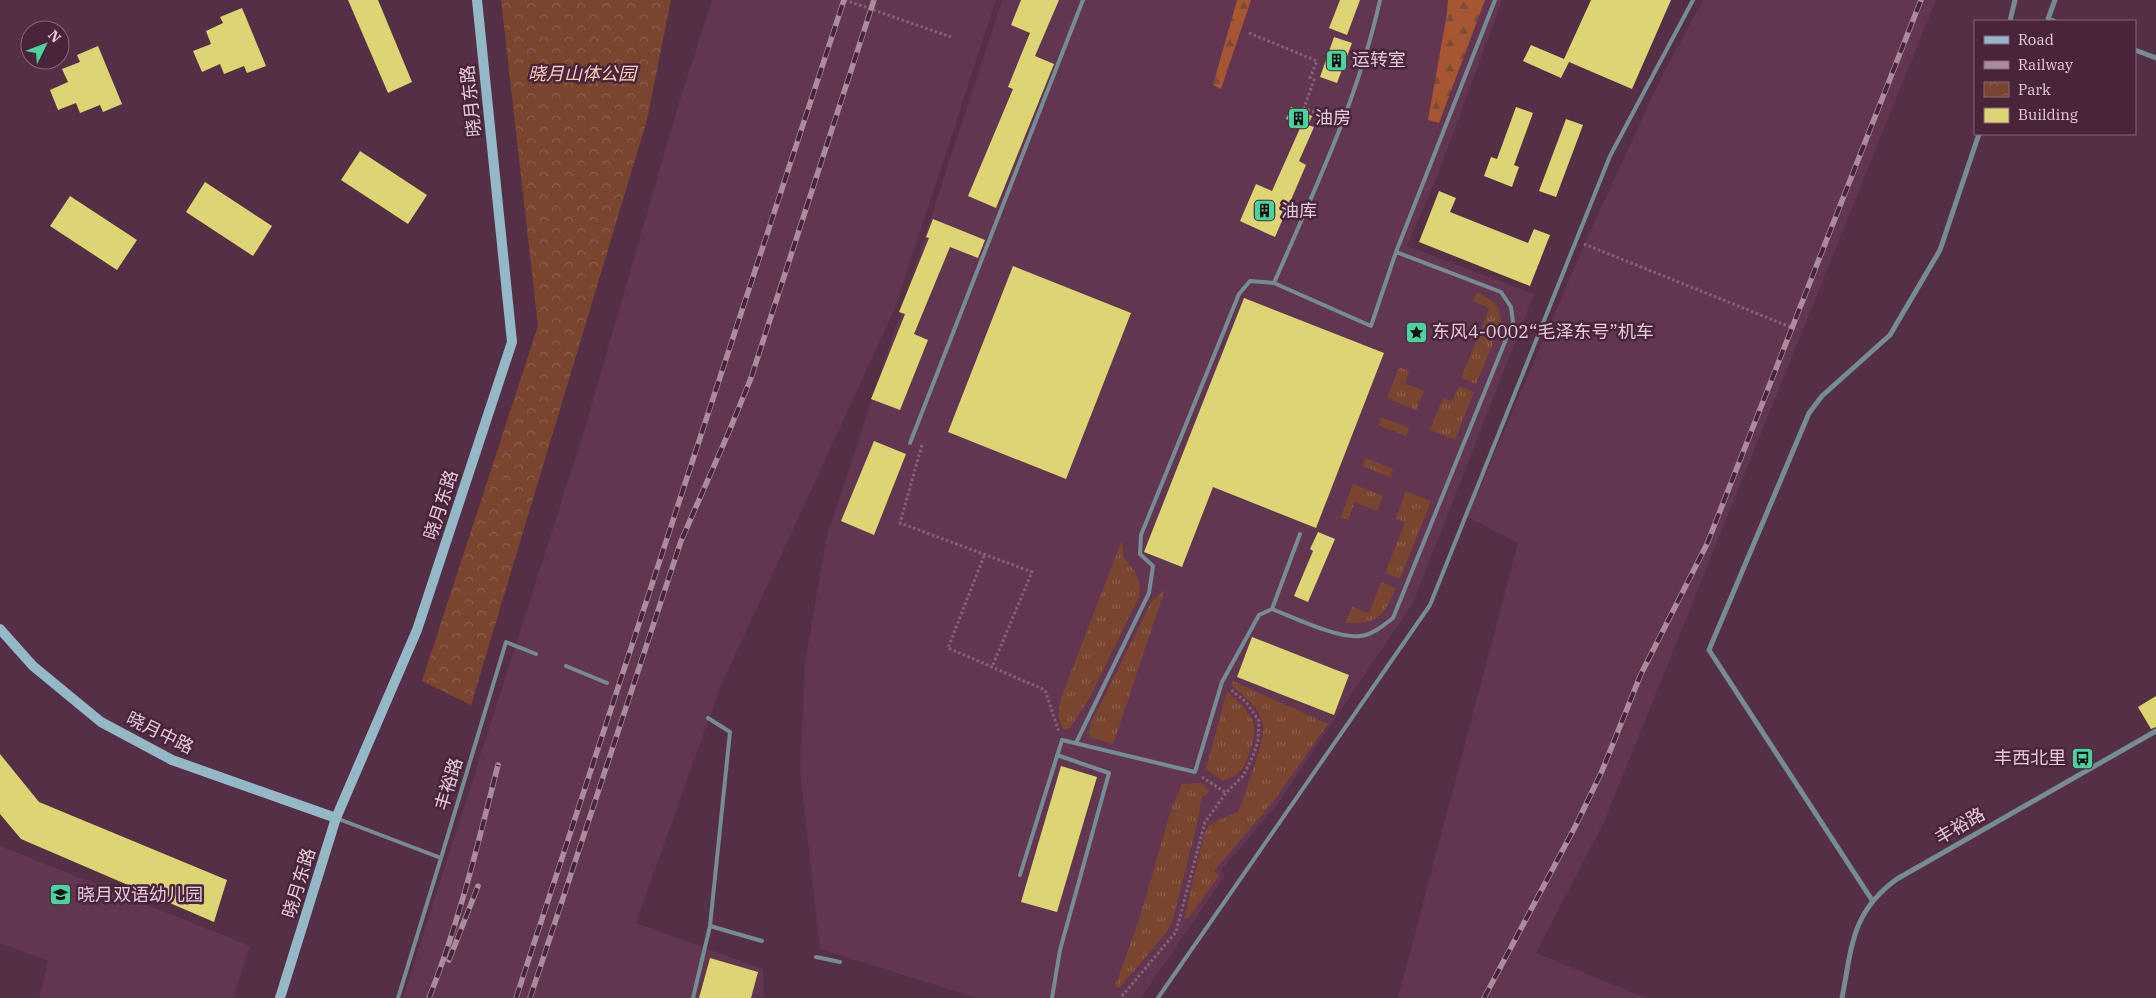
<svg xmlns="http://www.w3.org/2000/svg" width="2156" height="998" font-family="'IBM Plex Serif','Noto Sans SC',serif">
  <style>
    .built { fill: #623651 }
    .grass { fill: url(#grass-tufts) }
    .forest { fill: url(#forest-firs) }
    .park { fill: url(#park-crowns) }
    .building { fill: #ddd474 }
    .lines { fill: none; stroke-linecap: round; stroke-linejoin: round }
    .path { stroke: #846376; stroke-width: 3; stroke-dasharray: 2.5 2.5; stroke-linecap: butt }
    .lane { stroke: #758c94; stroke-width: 4 }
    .street { stroke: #758c94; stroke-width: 5 }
    .secondary { stroke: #94b8c6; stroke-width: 10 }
    .rail-casing { stroke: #aa8c9d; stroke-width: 5.5 }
    .rail { stroke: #49243b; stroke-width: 4; stroke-dasharray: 11; stroke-linecap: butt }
    .labels { text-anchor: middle; stroke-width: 5; stroke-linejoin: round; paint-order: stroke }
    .poi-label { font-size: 18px; fill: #e3cbd8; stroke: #49243b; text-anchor: start }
    .park-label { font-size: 18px; font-style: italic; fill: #fdcfbb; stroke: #49243b }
    .street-label { font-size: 18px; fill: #e3cbd8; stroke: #49243b }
  </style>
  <defs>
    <pattern id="grass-tufts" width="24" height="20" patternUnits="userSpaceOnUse" patternTransform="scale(1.25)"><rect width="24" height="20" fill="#79452f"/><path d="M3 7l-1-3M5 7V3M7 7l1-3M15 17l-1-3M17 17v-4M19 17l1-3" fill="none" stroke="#8c5e4c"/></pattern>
    <pattern id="forest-firs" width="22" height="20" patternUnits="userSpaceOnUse" patternTransform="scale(1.25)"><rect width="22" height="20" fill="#a75632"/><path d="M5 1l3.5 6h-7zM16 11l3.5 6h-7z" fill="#7a4b39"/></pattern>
    <pattern id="park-crowns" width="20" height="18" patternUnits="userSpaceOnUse" patternTransform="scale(1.25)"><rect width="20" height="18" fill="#79452f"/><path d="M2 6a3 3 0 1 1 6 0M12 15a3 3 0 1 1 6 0" fill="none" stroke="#8c5e4c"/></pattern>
  </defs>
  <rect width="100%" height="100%" fill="#542f45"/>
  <path class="built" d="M712,0h284l-101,308 -175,380 -84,235 127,46 1,29h-361l182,-570 93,-322z
    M1002,0h500l-65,177 -30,69 127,48 -121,309 -136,202 -56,65 4,5 -84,123h-164l-157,-49 -20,-179 5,-107 21,-123z
    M1703,0h233l-332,822 -68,131 110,45h-248l120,-455 -51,-26 122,-283 73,-158z
    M0,846l250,100 -17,52h-194l9,-37 -48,-18z"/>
  <path class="grass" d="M1477,292c21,10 29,19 20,42l-15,-6 7,-20 -16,-7z
    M1479,335l15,6 -18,43 -15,-6z
    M1399,367l10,4 -4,12 19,8 -8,19 -29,-12z
    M1459,386l15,6 -19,48 -25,-10 13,-32 9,3z
    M1381,417l28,11 -3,8 -28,-11z
    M1365,458l28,11 -3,8 -27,-11z
    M1353,484l30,12 -6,15 -22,-9 -7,18 -7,-3z
    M1406,491l25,10 -31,78 -15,-6 20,-51 -9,-4z
    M1122,540l2,18 10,12 6,14 -1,13 -50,102 -19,29 -7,2 -5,-15 3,-17z
    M1381,582l15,6c-14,30 -16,35 -51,35l7,-16 17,6z
    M1165,590l-52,154 -24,-7 2,-14 61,-122z
    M1233,681l95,43 -56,79 -58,68 5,5 -30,41 -5,2 20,-84 5,-10 30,-14c5,-17 27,-72 24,-87 -4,-17 -20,-28 -32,-39z
    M1227,691c10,9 23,20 27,33 2,12 -6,43 -17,50 -4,3 -9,5 -14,7l-17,-12z
    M1201,783l9,9 -9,6 -2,18 -26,103 -7,14 -47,55 -4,-2 24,-66 33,-113 10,-23z"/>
  <path class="forest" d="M1237,0h14l-30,89 -8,-4z
    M1448,0h37l-46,123 -11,-3 19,-107z"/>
  <path class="park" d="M501,0h170l-24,120 -176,585 -49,-24 116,-355z"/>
  <path class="building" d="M348,0h30l34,82 -24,11z
    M1021,0h38l-24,56 19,8 -58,144 -28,-12 45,-107 -5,-2 22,-54 -19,-8z
    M1340,0h20l-13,35 -18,-7z
    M1591,0h80l-39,89 -63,-27 -8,16 -38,-17 8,-16 33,14z
    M242,8l24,58 -19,7 -3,-7 -20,8 -4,-10 -18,8 -9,-21 18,-7 -5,-13 17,-8 -3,-6z
    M1334,37l18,6 -15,40 -17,-6z
    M98,46l24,58 -19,8 -3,-7 -20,8 -4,-10 -18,7 -8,-20 18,-8 -6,-13 18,-7 -3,-7z
    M1291,107l21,9 -4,9 6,2 -15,34 7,4 -31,72 -35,-16 16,-37 16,7 29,-65 -15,-7z
    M1516,107l17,6 -19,52 5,2 -7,20 -28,-11 7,-19 6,2z
    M1566,119l17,6 -27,72 -17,-6z
    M360,151l67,44 -19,29 -67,-44z
    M205,182l67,44 -19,30 -67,-44z
    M1439,191l17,7 -6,14 78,31 6,-14 16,6 -20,51 -111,-44z
    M70,196l67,44 -20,30 -67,-44z
    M933,219l52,21 -7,18 -28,-11 -36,87 14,6 -28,70 -29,-11 34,-85 -6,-2 30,-74 -3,-1z
    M1013,266l118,47 -65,166 -118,-47z
    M1244,298l140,55 -68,175 -103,-41 -31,80 -38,-15z
    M874,441l32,13 -32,81 -33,-14z
    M1318,532l17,7 -27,63 -14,-6 19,-45 -3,-2z
    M1252,637l97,38 -15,40 -97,-38z
    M2156,696v31l-5,2 -13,-22z
    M0,754l39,48 188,78 -13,42 -193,-83 -21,-25z
    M1061,766l36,11 -40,135 -36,-10z
    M710,958l48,14 -7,26h-52z"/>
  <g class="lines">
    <path class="path" d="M845,0l106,37
      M1249,33l68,28 -7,17 4,2 -10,28 31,12
      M1584,244l214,86
      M922,445l-22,78 132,49 -40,95
      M984,556l-36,92 97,42 14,42
      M1202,777l24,16
      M1122,996l54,-64 29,-110 21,-29 17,-17 10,-20 5,-15 1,-20 -13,-19 -16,-13"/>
    <path class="lane" d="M1274,283c40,-92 84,-184 106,-283
      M910,443l173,-443
      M1272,609l28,-75
      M566,666l41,17
      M708,718l22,14 -20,194 52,15
      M1076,743l73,-150 4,-27 -13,-12 1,-19 98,-241 11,-13 24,2 97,43 25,-74
      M336,818l105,40 65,-216 30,12
      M1020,875l42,-135 133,32 27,-90 37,-67 13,-6c21,8 66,30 88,27 12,-1 24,-11 33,-18l120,-296 -2,-15 -10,-15 -105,-40 99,-252
      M816,957l24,5
      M398,998l43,-140
      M693,998l17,-72
      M1052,998l8,-48 49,-177 -52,-18
      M1158,998l272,-393 180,-449 83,-156"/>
    <path class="street" d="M2010,21l5,-21
      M2054,21l-6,-2 7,-19
      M2135,50l21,8
      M1872,900l-163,-250 100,-237 13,-17 68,-61 50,-85 39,-116
      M1842,998c10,-51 9,-86 55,-119l259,-148"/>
    <path class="secondary" d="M0,629l33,37 68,56 71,38 164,58
      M280,998l56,-180 81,-188 95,-288 -35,-342"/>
    <defs>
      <path id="rail" d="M449,960l29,-74
        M429,998c30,-75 49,-154 69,-233
        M516,998l328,-998
        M530,998l151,-457 47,-107 23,-56 123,-378
        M1484,998l92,-173 26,-54 39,-97 66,-130 214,-544"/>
    </defs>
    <use href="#rail" class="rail-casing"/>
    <use href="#rail" class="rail"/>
  </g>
  <defs>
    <symbol id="building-square" viewBox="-11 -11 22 22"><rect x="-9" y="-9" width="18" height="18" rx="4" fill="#47d49e" stroke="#49243b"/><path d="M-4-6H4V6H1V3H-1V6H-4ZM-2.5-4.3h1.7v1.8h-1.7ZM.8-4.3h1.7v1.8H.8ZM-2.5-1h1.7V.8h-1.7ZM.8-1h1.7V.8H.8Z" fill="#111"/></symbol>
    <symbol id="sight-square" viewBox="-11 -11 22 22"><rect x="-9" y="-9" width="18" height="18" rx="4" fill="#47d49e" stroke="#49243b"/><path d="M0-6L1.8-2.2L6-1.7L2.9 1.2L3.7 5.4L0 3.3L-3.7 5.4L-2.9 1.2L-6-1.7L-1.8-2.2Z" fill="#111"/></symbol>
    <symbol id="bus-square" viewBox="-11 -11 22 22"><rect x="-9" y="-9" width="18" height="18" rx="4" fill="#47d49e" stroke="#49243b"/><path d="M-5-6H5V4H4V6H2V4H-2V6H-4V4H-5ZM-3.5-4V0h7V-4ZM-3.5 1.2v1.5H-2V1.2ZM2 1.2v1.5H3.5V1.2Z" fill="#111"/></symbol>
    <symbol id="school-square" viewBox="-11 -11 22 22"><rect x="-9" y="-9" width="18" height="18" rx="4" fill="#47d49e" stroke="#49243b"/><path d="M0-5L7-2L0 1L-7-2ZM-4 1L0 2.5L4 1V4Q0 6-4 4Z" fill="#111"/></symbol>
  </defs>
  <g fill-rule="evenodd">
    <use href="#building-square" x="1324" y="48" width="25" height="25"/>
    <use href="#building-square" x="1286" y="106" width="25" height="25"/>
    <use href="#building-square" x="1252" y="198" width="25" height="25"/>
    <use href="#sight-square" x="1404" y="320" width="25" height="25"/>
    <use href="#bus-square" x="2070" y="746" width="25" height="25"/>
    <use href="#school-square" x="48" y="882" width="25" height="25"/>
  </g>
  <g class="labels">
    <g class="poi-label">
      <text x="1352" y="66">运转室</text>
      <text x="1315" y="124">油房</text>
      <text x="1281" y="217">油库</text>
      <text x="1432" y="338">东风4-0002“毛泽东号”机车</text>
      <text x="2066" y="764" text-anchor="end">丰西北里</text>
      <text x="77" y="901">晓月双语幼儿园</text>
    </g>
    <g class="park-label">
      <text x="582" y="80">晓月山体公园</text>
    </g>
    <g class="street-label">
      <text transform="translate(471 101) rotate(-96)" y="6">晓月东路</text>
      <text transform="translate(441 505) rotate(-72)" y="6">晓月东路</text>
      <text transform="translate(160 733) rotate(26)" y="6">晓月中路</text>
      <text transform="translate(449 784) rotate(-73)" y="6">丰裕路</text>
      <text transform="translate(1960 826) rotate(-30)" y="6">丰裕路</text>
      <text transform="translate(299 883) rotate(-73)" y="6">晓月东路</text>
    </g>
  </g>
  <rect x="1974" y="20" width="162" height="115" fill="#49243b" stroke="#87677a"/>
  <rect x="1984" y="36" width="25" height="8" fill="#94b8c6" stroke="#87677a"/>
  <text x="2018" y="45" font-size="15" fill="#e3cbd8">Road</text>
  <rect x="1984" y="61" width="25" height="8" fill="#aa8c9d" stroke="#87677a"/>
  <text x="2018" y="70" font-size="15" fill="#e3cbd8">Railway</text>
  <rect x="1984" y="82" width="25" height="15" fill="url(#park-crowns)" stroke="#87677a"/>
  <text x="2018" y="95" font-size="15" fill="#e3cbd8">Park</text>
  <rect x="1984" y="108" width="25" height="15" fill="#ddd474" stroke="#87677a"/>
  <text x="2018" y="120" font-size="15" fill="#e3cbd8">Building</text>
  <g transform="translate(45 45) rotate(48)"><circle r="24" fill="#49243b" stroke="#87677a"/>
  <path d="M0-4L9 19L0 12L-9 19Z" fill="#47d49e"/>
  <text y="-8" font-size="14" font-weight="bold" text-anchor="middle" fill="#e3cbd8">N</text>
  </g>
</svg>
